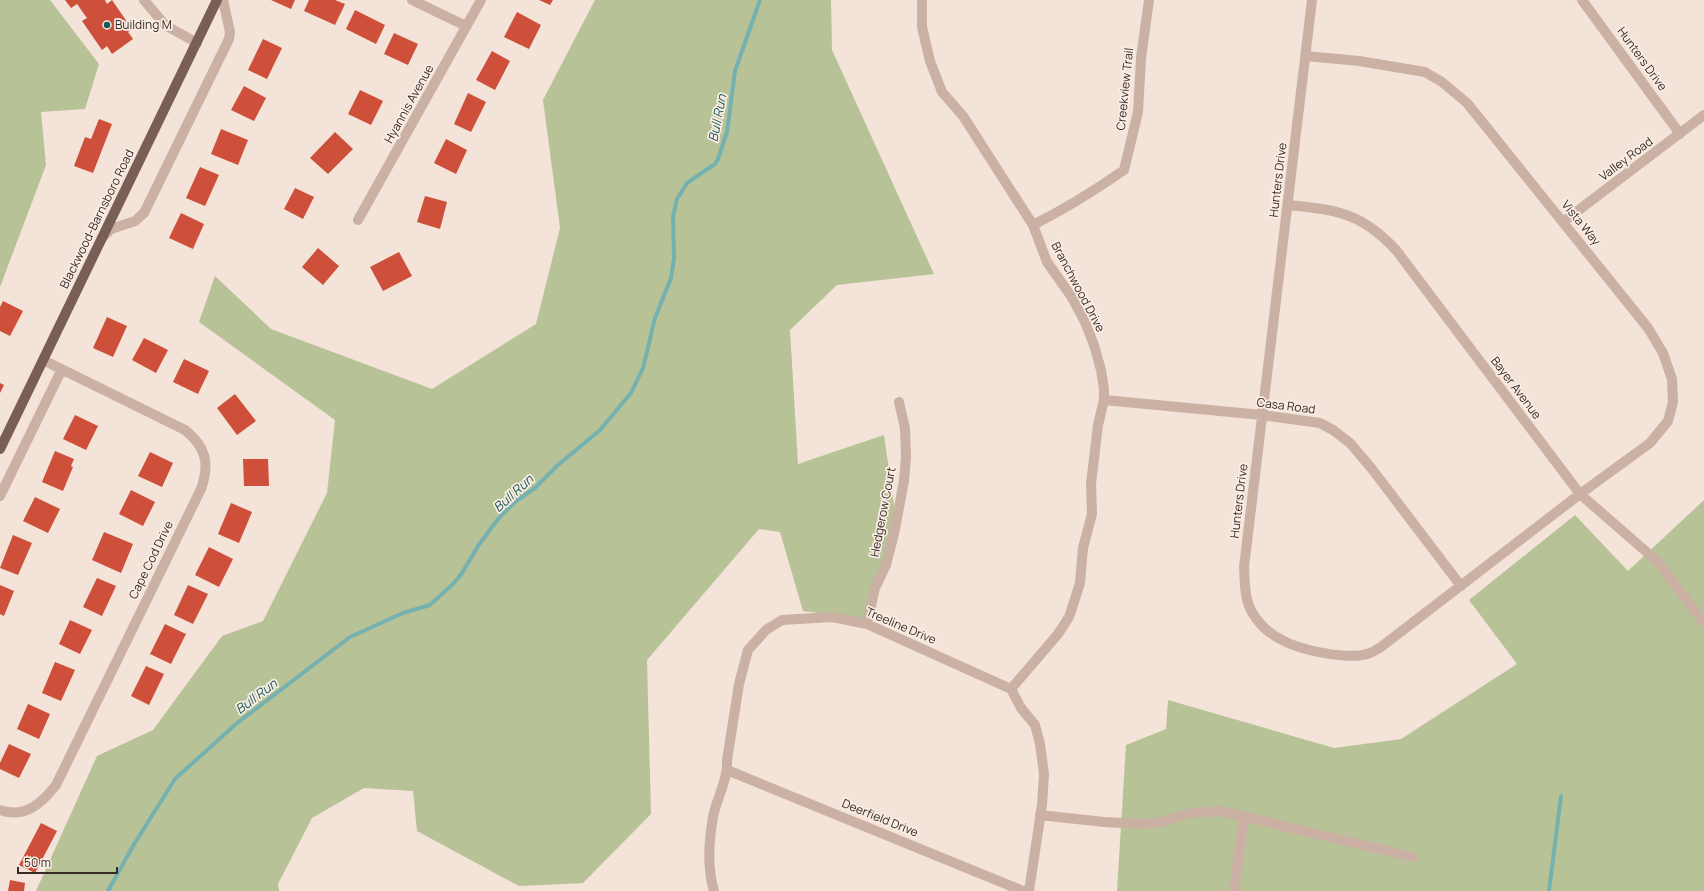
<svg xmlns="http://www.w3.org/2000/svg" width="1704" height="891" font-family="Manrope,sans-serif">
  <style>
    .green { fill: #b8c297 }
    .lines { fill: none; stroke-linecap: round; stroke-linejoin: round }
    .stream { stroke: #75b1ae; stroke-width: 4 }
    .building { fill: #ce4f3a }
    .minor { stroke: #cbb1a3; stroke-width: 10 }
    .major { stroke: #795e55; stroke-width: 10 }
    .poi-dot { fill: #195a57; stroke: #faeee4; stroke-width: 1.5 }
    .labels { text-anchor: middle; stroke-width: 3.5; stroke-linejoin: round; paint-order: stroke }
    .poi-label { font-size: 12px; fill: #362926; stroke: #faeee4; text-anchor: start }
    .street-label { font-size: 12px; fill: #362926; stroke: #faeee4 }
    .water-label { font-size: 13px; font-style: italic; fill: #195a57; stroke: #faeee4 }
  </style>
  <rect width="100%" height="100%" fill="#f3e3d8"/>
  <path class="green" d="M0,0h50l49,64 -14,45 -44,3 5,53 -46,122z
    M595,0h236l1,50 102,224 -97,11 -47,45 8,134 86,-29 14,99 -32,85 -63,-8 -23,-79 -21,-3 -112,131 4,154 -68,69 -64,3 -102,-55 -4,-40 -49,-3 -52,30 -34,66 1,7h-243l61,-135 56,-26 69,-94 41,-15 64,-128 8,-73 -136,-98 16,-46 56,53 161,60 104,-65 24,-96 -17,-128z
    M1704,500v391h-587l9,-146 40,-16 2,-29 166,48 67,-9 116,-75 -48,-64 106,-85 53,56z"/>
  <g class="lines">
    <path class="stream" d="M108,891l25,-45 42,-67 61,-55 114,-87 53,-24 27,-8 24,-22 8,-10 16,-27 20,-27 17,-17 20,-14 22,-22 43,-36 31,-37 12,-25 12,-50 16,-40 3,-20 -1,-41 4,-18 10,-16 28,-19 3,-5 9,-27 8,-61 25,-71
      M1549,891l12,-95"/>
  </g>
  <path class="building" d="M65,0h40l2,4 5,-4 20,29 -4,3 5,7 -21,15 -5,-8 -5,4 -20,-29 5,-3 -10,-14 -6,4z
    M271,0h24l-4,9z
    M309,0h26l10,4 -10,21 -31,-14z
    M539,0h14l-3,5z
    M355,10l30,15 -9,19 -30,-15z
    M517,12l24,13 -12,24 -25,-12z
    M394,33l24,11 -10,21 -24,-11z
    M263,39l19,9 -15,31 -19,-9z
    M492,51l18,10 -15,29 -19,-10z
    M244,86l22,12 -12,23 -23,-11z
    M360,90l23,11 -12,24 -23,-11z
    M468,93l18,9 -15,30 -17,-8z
    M99,119l13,5 -19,49 -19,-7 11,-29 6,2z
    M221,129l27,11 -10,25 -27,-11z
    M335,132l18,17 -25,25 -18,-16z
    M446,139l21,11 -11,24 -22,-11z
    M200,167l19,8 -14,31 -19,-8z
    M295,188l19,9 -11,22 -19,-10z
    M425,196l22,6 -7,27 -23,-7z
    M181,213l23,11 -11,25 -24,-11z
    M318,248l21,18 -16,19 -21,-18z
    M399,252l13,24 -29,15 -13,-24z
    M3,301l20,10 -13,25 -10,-5v-24z
    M107,317l20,9 -14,31 -20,-9z
    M144,338l24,12 -12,23 -24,-13z
    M184,359l25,12 -11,23 -25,-12z
    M0,383l4,2 -4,8z
    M235,394l21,27 -19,14 -20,-27z
    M75,415l23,11 -12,24 -23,-11z
    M55,451l19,8 -3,7 2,1 -10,24 -21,-9z
    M150,452l23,11 -11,24 -24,-11z
    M243,459h25l1,27h-25z
    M131,490l24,12 -12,24 -24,-12z
    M35,497l25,12 -12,24 -25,-12z
    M231,503l21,9 -13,31 -21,-9z
    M104,532l29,12 -12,29 -29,-13z
    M13,535l19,8 -14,32 -18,-7z
    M209,547l24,12 -14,28 -24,-12z
    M97,578l19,8 -14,30 -19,-9z
    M0,585l14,6 -10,25 -4,-2z
    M188,585l20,9 -15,30 -19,-9z
    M70,620l22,10 -12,24 -21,-10z
    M165,624l21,10 -15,30 -21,-10z
    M55,662l20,8 -14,31 -19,-8z
    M146,666l18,8 -15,31 -18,-9z
    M28,704l22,10 -11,25 -22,-10z
    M9,744l22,10 -12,24 -19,-9v-6z
    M41,823l16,8 -22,42 -16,-8z
    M10,880l15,3 -1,8h-16z"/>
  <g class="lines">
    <path class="minor" d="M144,0l21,25 32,18
      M412,0l54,26
      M922,0v27l8,34 12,31 21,24 70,109 14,37 24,34 14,26 9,23 7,25 3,19v11l-6,25 -7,59 1,30 -9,34 -3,35 -5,16 -6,18 -11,17 -47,55
      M1582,0l98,134
      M1306,56l53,5 66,11 17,10 25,21 181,225 15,25 9,26 1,23 -5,19 -18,22 -70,51 -199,153c-4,2 -7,5 -11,6 -21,8 -71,-3 -90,-14 -11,-6 -22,-16 -28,-27 -8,-13 -7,-31 -8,-45l68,-567
      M1288,205c48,5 73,7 108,45l184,244 78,68 46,61
      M358,220l123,-220
      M1563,222l141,-107
      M1033,225c32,-16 61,-34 91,-55l14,-58 3,-54 8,-58
      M102,238l9,-9 24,-8 9,-8 85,-174 1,-7 -7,-32
      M1104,400l158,15 58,8 13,7 17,13 22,26 89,117
      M0,496l62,-127
      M867,624l8,-36 11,-23 8,-31 10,-53 2,-24 -1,-29 -6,-26
      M727,770l296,121
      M0,810c25,9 42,-7 56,-25l145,-296c9,-26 5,-42 -16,-59l-142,-70
      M1040,815l64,7 37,2 20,-2 31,-9 29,-2 192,46
      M714,891c-7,-23 -5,-51 -1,-74 4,-20 15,-37 14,-57l12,-76 9,-34 18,-20 16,-10 50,-3 35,7 144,65 10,19 14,17 5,19 4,30 -2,31 -13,86
      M1234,891l10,-75"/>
    <path class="major" d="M0,449l217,-449"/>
  </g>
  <circle class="poi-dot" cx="107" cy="25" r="4"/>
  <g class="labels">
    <g class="poi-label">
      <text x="115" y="29">Building M</text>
    </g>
    <g class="street-label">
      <text transform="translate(1642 59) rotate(54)" y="4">Hunters Drive</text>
      <text transform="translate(1125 89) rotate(-84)" y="4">Creekview Trail</text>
      <text transform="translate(409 104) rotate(-61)" y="4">Hyannis Avenue</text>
      <text transform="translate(1626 159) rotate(-37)" y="4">Valley Road</text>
      <text transform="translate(1278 180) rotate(-83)" y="4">Hunters Drive</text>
      <text transform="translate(97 219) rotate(-64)" y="4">Blackwood-Barnsboro Road</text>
      <text transform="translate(1581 223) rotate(51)" y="4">Vista Way</text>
      <text transform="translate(1078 287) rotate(62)" y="4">Branchwood Drive</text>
      <text transform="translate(1516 388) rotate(53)" y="4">Bayer Avenue</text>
      <text transform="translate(1286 406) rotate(7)" y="4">Casa Road</text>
      <text transform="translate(1239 501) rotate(-83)" y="4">Hunters Drive</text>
      <text transform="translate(883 512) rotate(-79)" y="4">Hedgerow Court</text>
      <text transform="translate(151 560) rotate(-64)" y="4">Cape Cod Drive</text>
      <text transform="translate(901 626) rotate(23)" y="4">Treeline Drive</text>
      <text transform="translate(880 818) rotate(22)" y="4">Deerfield Drive</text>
    </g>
    <g class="water-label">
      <text transform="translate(717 118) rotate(-79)" y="5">Bull Run</text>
      <text transform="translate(513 493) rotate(-42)" y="5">Bull Run</text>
      <text transform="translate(256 696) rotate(-37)" y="5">Bull Run</text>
    </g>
  </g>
  <path d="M18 867v6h99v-6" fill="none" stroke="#362926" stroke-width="2"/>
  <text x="24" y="867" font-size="12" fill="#362926" stroke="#faeee4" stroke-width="3" paint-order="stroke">50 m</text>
</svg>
